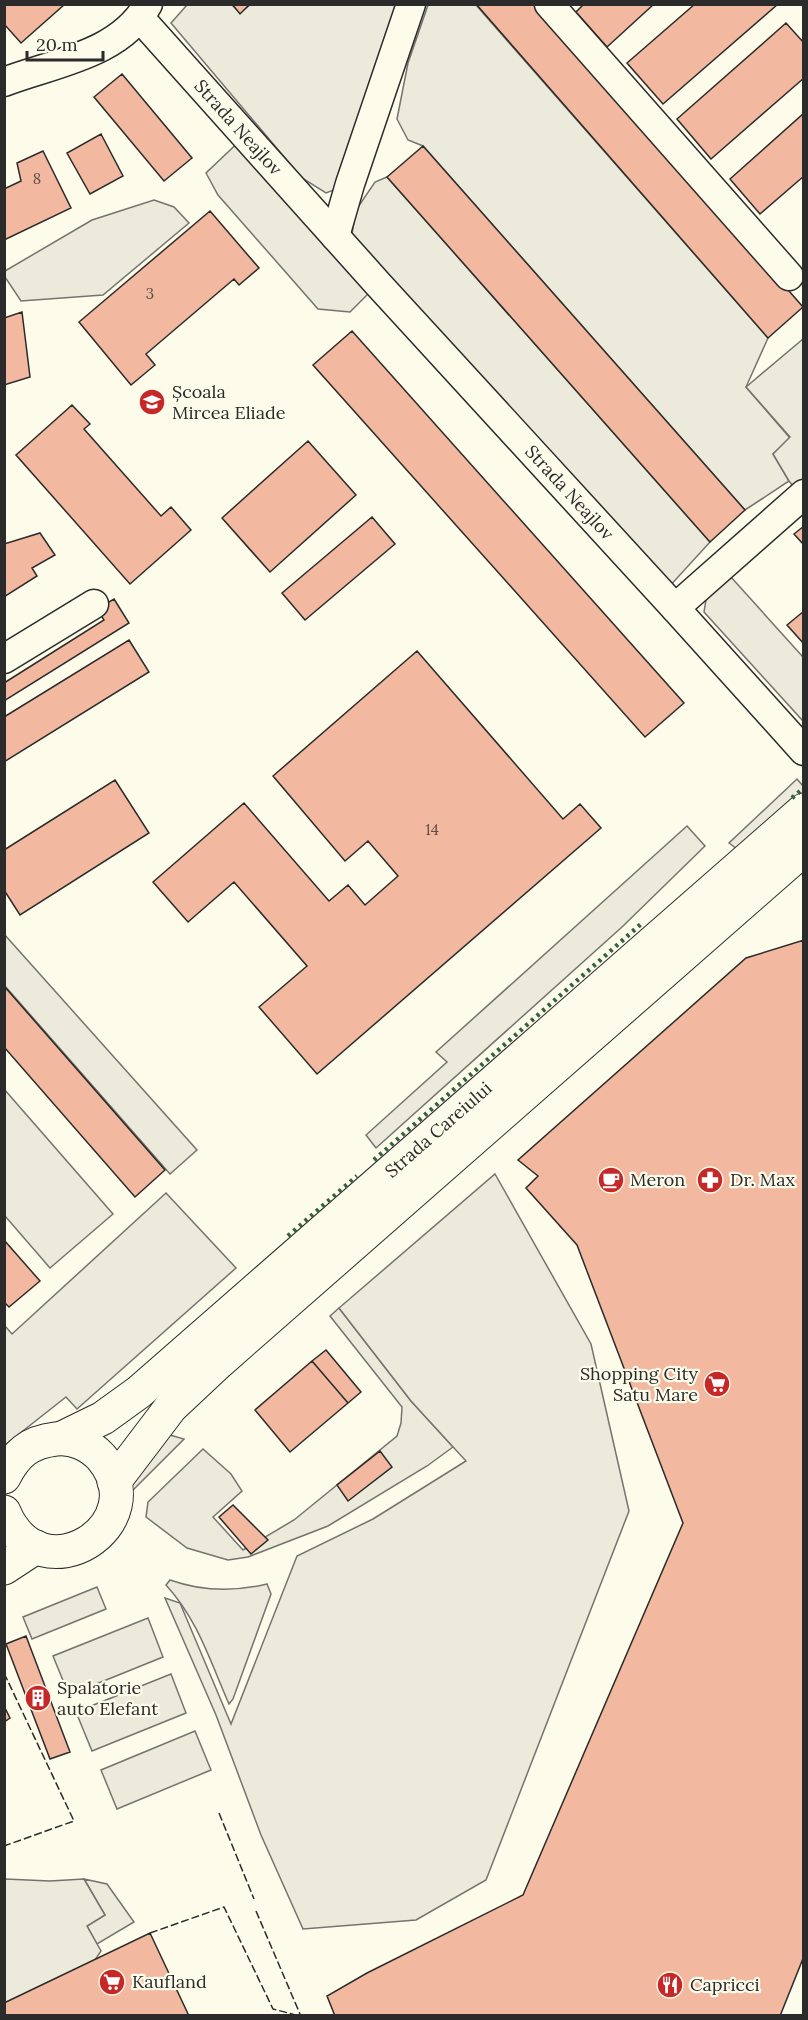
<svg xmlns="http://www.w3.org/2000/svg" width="808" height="2020" font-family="Lora,serif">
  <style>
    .green { fill: #ecebdb; stroke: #74746e; stroke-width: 1.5 }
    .parking { fill: #eceadb; stroke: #74746e; stroke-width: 1.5 }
    .building { fill: #f2b8a0; stroke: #2b2b2b; stroke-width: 1.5 }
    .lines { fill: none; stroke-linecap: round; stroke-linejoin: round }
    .minor-casing { stroke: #2b2b2b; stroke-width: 31 }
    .major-casing { stroke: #2b2b2b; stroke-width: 35 }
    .minor { stroke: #fdfbea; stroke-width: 28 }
    .major { stroke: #fdfbea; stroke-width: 33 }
    .hedge { stroke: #34623c; stroke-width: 4.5; stroke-dasharray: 3 4.5; stroke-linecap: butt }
    .fence { stroke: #2b2b2b; stroke-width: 1.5; stroke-dasharray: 8 3; stroke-linecap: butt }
    .labels { text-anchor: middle; stroke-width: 4.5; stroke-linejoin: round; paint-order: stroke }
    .number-label { font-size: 15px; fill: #5d4e48 }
    .street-label { font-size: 18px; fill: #2b2b2b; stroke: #fdfbea }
    .poi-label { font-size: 18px; fill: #2b2b2b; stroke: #fdfbea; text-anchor: start }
  </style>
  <rect width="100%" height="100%" fill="#fdfbea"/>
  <path class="green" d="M187,5h45l8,8 10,-8h161l-61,179 -24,9 -24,-15 -131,-155z
    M428,5h48l292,333 -22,49 44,51 -17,16 16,27 -44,29 -322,-364 -15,-6 -11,-21 11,-56z
    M387,177l323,365 -42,46 -316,-354 4,-24 19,-28z
    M154,200l20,7 15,16 -86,72 -82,6 -16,-24v-6l87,-51z
    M730,576l73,81v64l-99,-109 3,-18z
    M797,779l6,7v14l-59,54 -15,-11z
    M687,826l18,20 -83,81 -246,221 -10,-13 81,-73 -11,-10z
    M4,934l193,216 -27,24 -165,-188z
    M166,1193l70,75 -159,141 -11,-12 -61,48v-119l7,8z
    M339,1308l72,93 42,46 -26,19 -99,60 -80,31 -20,3 -41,-12 -41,-31 2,-15 55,-53 28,25 11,17 -29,26 30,33 51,-30 103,-84 4,-13 1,-16 -72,-91z
    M170,1435l14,4 -54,54 4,-22z
    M170,1580c31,11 64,12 97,4l4,10 -38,105 -4,5c-19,-43 -31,-84 -63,-119z
    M84,1879l23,5 27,38 -37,22 -10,-18 18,-11z"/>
  <path class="parking" d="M246,135l132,149 -28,28 -32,-3 -100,-114 -12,-22z
    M803,339l1,155 -3,2 -12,-15 -16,-27 17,-17 -44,-50z
    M4,1089l109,125 -63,54 -45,-52z
    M495,1174l96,170 38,167 -143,369 -70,40 -113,9 -42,-94 -45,-120 -51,-117 15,5 51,121 66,-168 76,-37 93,-58 -55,-60 -72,-93z
    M97,1587l9,22 -74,30 -9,-22z
    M148,1618l15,39 -94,38 -16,-39z
    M171,1674l15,39 -94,38 -16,-39z
    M195,1731l16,39 -94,39 -16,-39z
    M5,1879l45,2 34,-2 21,36 -18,11 14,25 -6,9 -90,43z"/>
  <path class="building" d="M4,4h61l-44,39 -17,-19z
    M232,4h18l-10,10z
    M476,4h62l265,303 -35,31z
    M584,4h70l-47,43 -31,-35z
    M695,4h83l-115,100 -36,-41z
    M786,23l18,20v35l-93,81 -34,-40z
    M122,74l70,84 -28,23 -70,-84z
    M803,114l1,62 -44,38 -30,-35z
    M101,134l22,42 -33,18 -23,-41z
    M423,146l322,364 -35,32 -323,-365z
    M43,151l28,57 -67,32v-51l17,-8 -4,-18z
    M210,211l49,57 -20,17 -5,-6 -88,75 9,11 -24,20 -52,-63z
    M22,312l8,65 -26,8v-67z
    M352,331l332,372 -39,34 -332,-372z
    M72,405l18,19 -6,5 77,87 10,-9 20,23 -61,54 -114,-129z
    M308,441l48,54 -86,77 -48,-54z
    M372,517l23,27 -90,76 -23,-27z
    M804,526v19l-10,-11z
    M40,533l15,22 -23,13 5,8 -33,21v-53z
    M114,599l15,24 -125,78v-18l100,-63 -7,-11z
    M804,611v33l-17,-19z
    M129,640l20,32 -145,90v-45z
    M417,651l146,168 17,-15 21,24 -284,246 -58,-67 48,-41 -73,-84 -46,40 -35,-40 91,-79 85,98 19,-16 17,20 33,-29 -30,-35 -23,20 -72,-85z
    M115,780l34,53 -129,82 -16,-25v-40z
    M804,940v1016l-24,60h-445l-8,-20 40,-23 156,-78 160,-372 -106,-278 -51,-57 12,-12 -20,-16 228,-202z
    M4,986l161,184 -30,27 -131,-150z
    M4,1240l36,41 -31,26 -5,-5z
    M326,1350l35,42 -13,11 -36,-42z
    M312,1361l36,42 -58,49 -35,-42z
    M380,1451l12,16 -44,34 -11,-16z
    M233,1505l35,35 -17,14 -32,-37z
    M26,1636l44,116 -20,7 -44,-115z
    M4,1706l6,12 -6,4z
    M150,1933l39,83h-185v-13z"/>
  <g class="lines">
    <defs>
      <g id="minor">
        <path d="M549,4l240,272"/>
        <path id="s1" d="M140,18l238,266 297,324 129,143"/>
        <path d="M4,82c49,-19 116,-27 144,-78"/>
        <path d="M335,236l15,-52 61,-180"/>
        <path d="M675,608l129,-114"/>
        <path d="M4,659l90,-55"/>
      </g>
      <g id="major">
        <path id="s2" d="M62,1438l41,-20 36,-26 665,-582"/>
        <path d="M4,1477c12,-23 25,-35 52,-38 17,-2 34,6 45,18 57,66 -60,143 -97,55"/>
        <path d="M114,1482l57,-75 48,-45 585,-513"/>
        <path d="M4,1568l32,-21"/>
      </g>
    </defs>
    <use href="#minor" class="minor-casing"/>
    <use href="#major" class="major-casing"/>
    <use href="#minor" class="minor"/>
    <use href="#major" class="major"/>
    <path class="hedge" d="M792,798l12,-10
      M374,1160l267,-236
      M288,1236l69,-60"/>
    <path class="fence" d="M4,1673l70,148 -70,25
      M219,1813l35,86
      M256,1911l44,103
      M150,1933l74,-26 49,102 27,7"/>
  </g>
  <defs>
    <symbol id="school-disc" viewBox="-11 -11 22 22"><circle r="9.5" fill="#c62828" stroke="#fdfbea"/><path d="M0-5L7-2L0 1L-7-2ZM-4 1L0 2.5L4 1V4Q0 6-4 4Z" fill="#fff"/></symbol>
    <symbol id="cafe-disc" viewBox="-11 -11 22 22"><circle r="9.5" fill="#c62828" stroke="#fdfbea"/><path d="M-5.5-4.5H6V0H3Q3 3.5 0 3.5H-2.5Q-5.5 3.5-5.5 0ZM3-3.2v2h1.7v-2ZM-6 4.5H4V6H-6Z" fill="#fff"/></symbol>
    <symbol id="pharmacy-disc" viewBox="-11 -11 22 22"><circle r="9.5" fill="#c62828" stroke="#fdfbea"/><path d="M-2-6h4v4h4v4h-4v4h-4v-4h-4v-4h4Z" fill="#fff"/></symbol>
    <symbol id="supermarket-disc" viewBox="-11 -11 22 22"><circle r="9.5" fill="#c62828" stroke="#fdfbea"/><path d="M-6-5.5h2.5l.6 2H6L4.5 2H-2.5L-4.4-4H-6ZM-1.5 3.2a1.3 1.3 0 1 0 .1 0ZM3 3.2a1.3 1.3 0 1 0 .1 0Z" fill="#fff"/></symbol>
    <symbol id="building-disc" viewBox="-11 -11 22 22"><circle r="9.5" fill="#c62828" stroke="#fdfbea"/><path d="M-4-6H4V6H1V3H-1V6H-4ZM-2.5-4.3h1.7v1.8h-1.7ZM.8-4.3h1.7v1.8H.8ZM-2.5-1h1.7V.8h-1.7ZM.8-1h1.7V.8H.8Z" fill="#fff"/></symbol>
    <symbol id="restaurant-disc" viewBox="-11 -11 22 22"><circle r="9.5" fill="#c62828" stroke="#fdfbea"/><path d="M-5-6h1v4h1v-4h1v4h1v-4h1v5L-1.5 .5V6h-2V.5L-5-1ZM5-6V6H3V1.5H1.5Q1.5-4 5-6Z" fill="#fff"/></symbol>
  </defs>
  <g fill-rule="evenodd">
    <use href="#school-disc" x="137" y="387" width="30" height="30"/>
    <use href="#cafe-disc" x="596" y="1165" width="30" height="30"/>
    <use href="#pharmacy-disc" x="695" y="1165" width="30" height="30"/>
    <use href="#supermarket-disc" x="702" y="1369" width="30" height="30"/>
    <use href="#building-disc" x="23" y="1683" width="30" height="30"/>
    <use href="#supermarket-disc" x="97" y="1967" width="30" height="30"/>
    <use href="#restaurant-disc" x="655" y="1970" width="30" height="30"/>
  </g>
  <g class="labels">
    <g class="number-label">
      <text x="37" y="184">8</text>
      <text x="150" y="299">3</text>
      <text x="432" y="835">14</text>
    </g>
    <g class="street-label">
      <text dy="6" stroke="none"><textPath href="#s1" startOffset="147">Strada Neajlov</textPath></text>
      <text dy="6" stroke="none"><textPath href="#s1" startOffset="640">Strada Neajlov</textPath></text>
      <text dy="6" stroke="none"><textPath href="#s2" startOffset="488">Strada Careiului</textPath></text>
    </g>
    <g class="poi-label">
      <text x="172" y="398">Școala<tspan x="172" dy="21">Mircea Eliade</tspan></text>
      <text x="630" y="1186">Meron</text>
      <text x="730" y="1186">Dr. Max</text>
      <text x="698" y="1380" text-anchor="end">Shopping City<tspan x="698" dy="21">Satu Mare</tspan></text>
      <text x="57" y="1694">Spalatorie<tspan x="57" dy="21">auto Elefant</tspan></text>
      <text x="132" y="1988">Kaufland</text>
      <text x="690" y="1991">Capricci</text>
    </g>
  </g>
  <rect width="808" height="2020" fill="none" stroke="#2b2b2b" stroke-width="12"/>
  <path d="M27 51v9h76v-9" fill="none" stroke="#2b2b2b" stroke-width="3"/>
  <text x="36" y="51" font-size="18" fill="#2b2b2b" stroke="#fdfbea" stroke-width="4.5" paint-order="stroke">20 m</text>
</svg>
